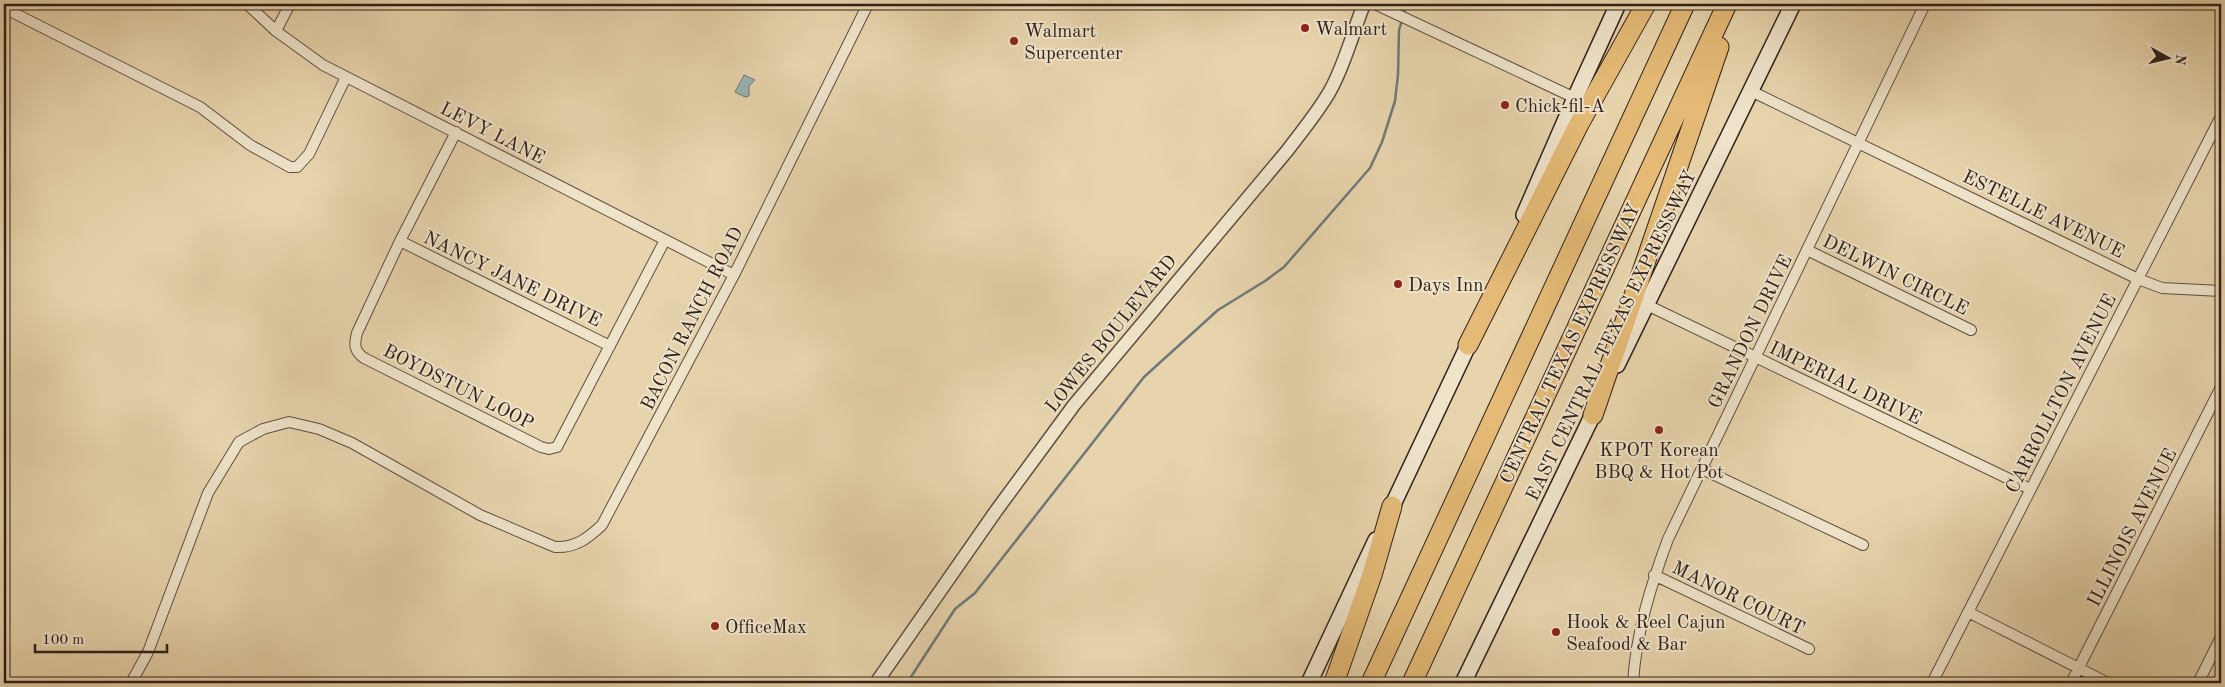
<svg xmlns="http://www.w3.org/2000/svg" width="2225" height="687" font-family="'Old Standard TT',serif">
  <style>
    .water { fill: #9bb5b5; stroke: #707977 }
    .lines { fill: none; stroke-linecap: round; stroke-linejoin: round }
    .stream { stroke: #707977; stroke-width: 2.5 }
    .minor-casing { stroke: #5e4d3f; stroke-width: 12 }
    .tertiary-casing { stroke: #5e4d3f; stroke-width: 15 }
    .secondary-casing { stroke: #30201a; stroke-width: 18 }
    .motorway-casing { stroke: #30201a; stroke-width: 21 }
    .minor { stroke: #efe3ca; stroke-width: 10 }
    .tertiary { stroke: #efe3ca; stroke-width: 12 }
    .secondary { stroke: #efe3ca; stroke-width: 15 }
    .motorway { stroke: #e4ba76; stroke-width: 19 }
    .poi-dot { fill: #8f2418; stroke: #efe3ca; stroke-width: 2 }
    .labels { text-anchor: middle; stroke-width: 4; stroke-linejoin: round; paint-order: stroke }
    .poi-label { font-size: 19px; fill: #30201a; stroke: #efe3ca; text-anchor: start }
    .street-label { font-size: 19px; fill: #30201a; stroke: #efe3ca }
  </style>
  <rect width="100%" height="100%" fill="#e7d4ad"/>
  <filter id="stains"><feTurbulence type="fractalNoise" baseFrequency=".004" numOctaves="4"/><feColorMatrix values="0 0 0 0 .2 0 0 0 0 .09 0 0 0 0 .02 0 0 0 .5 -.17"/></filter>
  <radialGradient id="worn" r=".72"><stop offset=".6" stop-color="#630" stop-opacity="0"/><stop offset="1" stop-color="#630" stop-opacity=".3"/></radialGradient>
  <path class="water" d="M744,75l11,5 -6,6v10l-4,1 -10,-5z"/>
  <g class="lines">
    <path class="stream" d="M1404,14l3,-10
      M907,683l48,-74 20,-16 169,-216 74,-67 47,-29 19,-14 86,-99 12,-26 13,-41 3,-26 1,-45 3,-10"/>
    <defs>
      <path id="minor" d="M247,4l29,27 47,34 411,210
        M1375,4l200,94
        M4,8l196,99 50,38 40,22h7l12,-13 37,-77
        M276,31l14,-27
        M1751,91l387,188 24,9 59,3
        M456,132l-56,109 -43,92c-3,11 -3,18 7,25l177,89 8,2 8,-2 108,-207
        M400,241l210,105
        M1807,250l164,80
        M1647,305l383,184
        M1702,469l161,76
        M1654,575l155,74
        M1968,612l140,71
        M131,683l17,-31 60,-159 31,-51 24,-13 26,-7 30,7 33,14 128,72 75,32c21,1 33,-9 47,-22l132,-250 134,-271
        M1633,683c3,-50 18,-98 35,-144l257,-535
        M1932,683l287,-563
        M2071,683l150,-296
        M2198,683l23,-46"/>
      <path id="tertiary" d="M876,683l120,-172 78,-106 213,-254c15,-20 31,-39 43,-60 15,-27 23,-59 34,-87"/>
      <path id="secondary" d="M1524,215l51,-117 43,-94
        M1617,365l176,-361
        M1388,515l85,-180
        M1309,683l67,-143
        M1463,683l134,-277"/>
      <path id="motorway" d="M1468,345l111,-221 67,-120
        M1593,415l126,-368
        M1334,683l38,-108 20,-69
        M1371,683l314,-679
        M1412,683l315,-679"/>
    </defs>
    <use href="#minor" class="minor-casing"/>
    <use href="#tertiary" class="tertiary-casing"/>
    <use href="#secondary" class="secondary-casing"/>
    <use href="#motorway" class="motorway-casing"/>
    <use href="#minor" class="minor"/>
    <use href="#tertiary" class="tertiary"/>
    <use href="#secondary" class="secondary"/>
    <use href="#motorway" class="motorway"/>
  </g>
  <g class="poi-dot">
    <circle cx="1305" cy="28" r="5"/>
    <circle cx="1014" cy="41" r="5"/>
    <circle cx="1505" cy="105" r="5"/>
    <circle cx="1398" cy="284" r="5"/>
    <circle cx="1659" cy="430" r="5"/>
    <circle cx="715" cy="626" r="5"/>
    <circle cx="1556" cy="632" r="5"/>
  </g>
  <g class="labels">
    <g class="poi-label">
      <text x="1315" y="35">Walmart</text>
      <text x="1024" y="37">Walmart<tspan x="1024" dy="22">Supercenter</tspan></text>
      <text x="1515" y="112">Chick-fil-A</text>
      <text x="1408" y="291">Days Inn</text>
      <text x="1659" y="456" text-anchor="middle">KPOT Korean<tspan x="1659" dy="22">BBQ &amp; Hot Pot</tspan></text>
      <text x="1566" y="628">Hook &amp; Reel Cajun<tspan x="1566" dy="22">Seafood &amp; Bar</tspan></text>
      <text x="725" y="633">OfficeMax</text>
    </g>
    <g class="street-label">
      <text transform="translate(493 132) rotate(27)" y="7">LEVY LANE</text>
      <text transform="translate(2044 213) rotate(26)" y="7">ESTELLE AVENUE</text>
      <text transform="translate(1896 274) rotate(26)" y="7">DELWIN CIRCLE</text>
      <text transform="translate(513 278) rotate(26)" y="7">NANCY JANE DRIVE</text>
      <text transform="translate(691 318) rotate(-63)" y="7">BACON RANCH ROAD</text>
      <text transform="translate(1749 331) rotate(-64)" y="7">GRANDON DRIVE</text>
      <text transform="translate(1110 333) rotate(-51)" y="7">LOWES BOULEVARD</text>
      <text transform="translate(1610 335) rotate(-64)" y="7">EAST CENTRAL TEXAS EXPRESSWAY</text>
      <text transform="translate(1569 343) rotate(-65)" y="7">CENTRAL TEXAS EXPRESSWAY</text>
      <text transform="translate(1846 382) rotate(26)" y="7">IMPERIAL DRIVE</text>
      <text transform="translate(459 386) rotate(27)" y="7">BOYDSTUN LOOP</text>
      <text transform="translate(2060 393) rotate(-63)" y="7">CARROLLTON AVENUE</text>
      <text transform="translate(2131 527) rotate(-63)" y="7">ILLINOIS AVENUE</text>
      <text transform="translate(1739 597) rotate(26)" y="7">MANOR COURT</text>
    </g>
  </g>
  <rect width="2225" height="687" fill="none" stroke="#e7d4ad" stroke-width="20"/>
  <rect x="5" y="5" width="2215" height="677" fill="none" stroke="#30201a" stroke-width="2.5"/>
  <rect x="10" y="10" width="2205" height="667" fill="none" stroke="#30201a"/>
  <g transform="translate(2168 58) rotate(98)" stroke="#efe3ca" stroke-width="4" paint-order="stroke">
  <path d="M0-4L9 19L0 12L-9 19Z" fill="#30201a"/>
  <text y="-8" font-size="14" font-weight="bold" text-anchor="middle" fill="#30201a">N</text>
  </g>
  <path d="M35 644v8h132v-8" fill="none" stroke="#30201a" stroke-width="2.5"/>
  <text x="42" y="644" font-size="15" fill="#30201a" stroke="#efe3ca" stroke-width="4" paint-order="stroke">100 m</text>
  <rect width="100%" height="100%" filter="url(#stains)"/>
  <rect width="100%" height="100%" fill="url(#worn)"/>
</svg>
